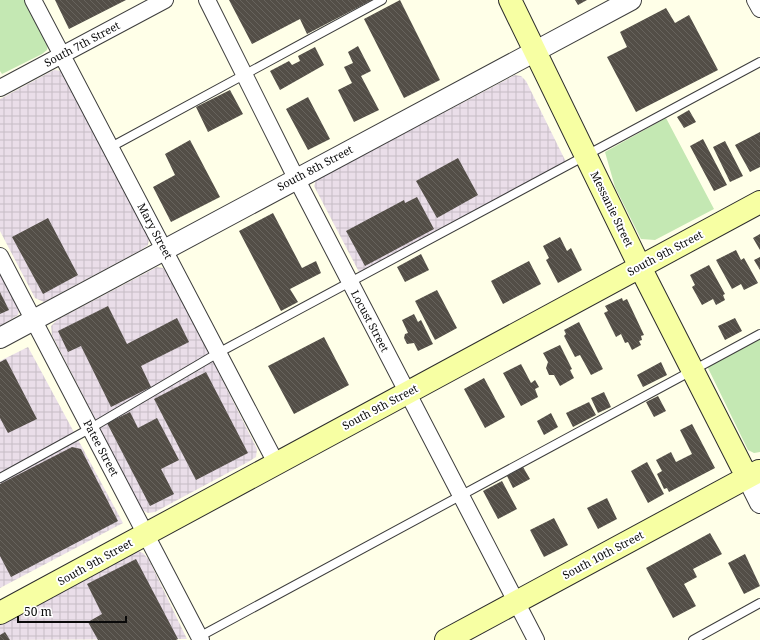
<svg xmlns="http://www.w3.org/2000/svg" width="760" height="640" font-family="'Noto Serif',serif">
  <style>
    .industrial { fill: url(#industrial-grid) }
    .grass { fill: #c4e8b3 }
    .building { fill: url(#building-back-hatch) }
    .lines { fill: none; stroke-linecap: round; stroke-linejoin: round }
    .service-casing { stroke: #3d3d3d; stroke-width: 10 }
    .minor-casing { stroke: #3d3d3d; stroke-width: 18 }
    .tertiary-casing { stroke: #3d3d3d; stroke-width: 22 }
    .secondary-casing { stroke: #2c2c2c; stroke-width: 24 }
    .service { stroke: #fff; stroke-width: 8 }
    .minor { stroke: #fff; stroke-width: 16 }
    .tertiary { stroke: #fff; stroke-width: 20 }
    .secondary { stroke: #f7ffa3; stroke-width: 22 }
    .labels { text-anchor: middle; stroke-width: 4; stroke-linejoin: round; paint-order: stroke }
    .street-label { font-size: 11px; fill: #0a0a0a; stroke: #fff }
  </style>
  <defs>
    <pattern id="industrial-grid" width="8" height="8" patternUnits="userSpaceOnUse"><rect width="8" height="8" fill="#eadee9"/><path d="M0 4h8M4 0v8" fill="none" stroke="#c7bdc6"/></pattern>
    <pattern id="building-back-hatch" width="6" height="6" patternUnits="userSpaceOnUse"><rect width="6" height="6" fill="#534e47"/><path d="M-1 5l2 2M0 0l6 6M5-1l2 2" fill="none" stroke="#67635d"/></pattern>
  </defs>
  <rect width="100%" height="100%" fill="#ffffe8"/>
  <path class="industrial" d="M54,70l8,1 5,6 82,162 -1,6 -7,5 -97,52 -9,-4 -35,-67v-132z
    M515,75l6,1 5,5 40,81 -207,110 -45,-86 2,-6z
    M157,267l6,1 7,8 87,173 -1,8 -8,5 -93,50 -7,1 -6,-3 -90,-175 -1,-9 6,-6z
    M0,272l19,38 -1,5 -18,11z
    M28,347l95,176 -123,65v-227z
    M135,550l8,3 6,7 38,79 -187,1v-17z"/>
  <path class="grass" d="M0,0h26l22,45 -1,5 -5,4 -40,20 -2,-3z
    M666,118l48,91 -59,31 -14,-1 -26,-52 -10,-35z
    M760,338v114l-6,1 -6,-3 -41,-84z"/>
  <path class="building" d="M55,0h71l-57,29z
    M229,0h143l-65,34 -7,-15 -48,25z
    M400,0l40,80 -36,18 -40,-79z
    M575,0h12l-9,5z
    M666,8l9,15 14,-8 29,55 -82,42 -29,-55 20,-10 -7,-15z
    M358,46l13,25 -10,5 18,34 -25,12 -16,-32 14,-7 -8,-16 9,-4 -5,-11z
    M315,47l9,18 -44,25 -10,-19 19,-10 3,4 8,-4 -2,-5z
    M230,90l13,24 -35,18 -12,-25z
    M308,97l22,42 -22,11 -22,-41z
    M689,110l7,12 -12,6 -7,-11z
    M760,132v35l-10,5 -15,-27z
    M703,139l24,46 -13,6 -24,-45z
    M190,140l30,57 -49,25 -18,-35 22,-12 -10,-21z
    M725,141l18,35 -13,6 -17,-35z
    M458,158l20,37 -41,23 -21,-37z
    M417,197l17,32 -69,37 -19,-35 58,-31 1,3z
    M273,213l29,55 14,-7 5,12 -31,16 8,13 -17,9 -42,-80z
    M48,218l30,57 -35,19 -31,-57z
    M760,234v16l-7,-12z
    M560,237l7,14 4,-3 11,22 -24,13 -12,-23 3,-2 -6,-12z
    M736,250l5,10 3,-2 14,25 -14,7 -3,-6 -9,5 -16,-29z
    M421,254l8,16 -24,12 -8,-15z
    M760,257v13l-6,-10z
    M529,261l12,23 -38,20 -12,-23z
    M709,265l16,29 -2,1 2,5 -9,5 -3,-6 -11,6 -10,-18 3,-2 -5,-10z
    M437,290l20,38 -22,12 -20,-39z
    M0,292l9,18 -9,4z
    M622,298l1,3 4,-2 17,36 -3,1 1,4 -3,1 2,4 -9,5 -4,-8 -3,1 -4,-9 -5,3 -12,-24 4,-2 -3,-5z
    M108,306l19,38 50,-26 12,24 -48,24 10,21 -40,20 -30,-61 -13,6 -10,-21z
    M414,314l4,8 3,-2 12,24 -15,7 -4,-8 -7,1 -3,-6 1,-4 3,-1 -6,-13z
    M735,318l7,13 -17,9 -7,-14z
    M579,322l24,47 -12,6 -11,-20 -5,2 -11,-21 2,-2 -2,-4z
    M324,337l25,48 -55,29 -26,-48z
    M560,345l12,24 -2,1 4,8 -14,8 -6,-11h-5l-3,-7 2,-6 -5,-9z
    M6,359l31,60 -29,14 -8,-15v-56z
    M661,362l6,13 -24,12 -6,-12z
    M521,364l10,19 4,-3 4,7 -4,2 3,8 -17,9 -18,-33z
    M206,372l42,81 -52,27 -42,-81z
    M484,378l21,39 -20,11 -21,-39z
    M604,392l7,15 -13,6 -7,-15z
    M658,396l8,15 -12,6 -8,-15z
    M589,402l7,13 -23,12 -7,-14z
    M130,412l8,16 19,-10 22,42 -18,9 13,25 -24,12 -43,-83z
    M551,413l7,14 -14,8 -7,-14z
    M692,424l23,44 -46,24 -2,-4 -3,1 -7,-15 5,-3 -6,-11 15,-8 5,10 16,-8 -12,-24z
    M72,447l9,2 37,72 -107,56 -11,-21v-72z
    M647,462l17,32 -16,9 -17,-32z
    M523,467l7,12 -17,9 -6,-12z
    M502,481l15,28 -19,10 -15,-28z
    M607,498l10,21 -19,10 -11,-21z
    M554,518l14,27 -24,12 -14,-27z
    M710,533l12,21 -29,15 4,8 -13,7 12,22 -23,12 -27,-50z
    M745,554l15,32 -16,8 -16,-31z
    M136,559l42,80 -2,1h-78l-10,-18 14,-8 -15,-30z
    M5,632l5,8h-10v-5z"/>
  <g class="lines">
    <defs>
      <path id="service" d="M111,147l271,-147
        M0,478l91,-50 127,-75 542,-291
        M197,638l563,-304
        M693,640l67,-37"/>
      <path id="minor" d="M33,0l243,463
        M207,0l89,178 240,462
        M755,0l5,9
        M0,88l165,-88
        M0,256l201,384"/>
      <path id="tertiary" d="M0,338l631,-338
        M747,477l13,26"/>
      <path id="secondary" d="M510,0l130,267 107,210
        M0,613l760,-411
        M446,640l313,-169"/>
    </defs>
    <use href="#service" class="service-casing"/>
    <use href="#minor" class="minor-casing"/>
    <use href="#tertiary" class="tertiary-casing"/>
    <use href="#secondary" class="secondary-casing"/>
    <use href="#service" class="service"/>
    <use href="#minor" class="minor"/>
    <use href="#tertiary" class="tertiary"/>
    <use href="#secondary" class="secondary"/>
  </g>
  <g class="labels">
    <g class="street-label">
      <text transform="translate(82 44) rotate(-28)" y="4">South 7th Street</text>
      <text transform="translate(315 168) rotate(-28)" y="4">South 8th Street</text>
      <text transform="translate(612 209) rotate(64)" y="4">Messanie Street</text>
      <text transform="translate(155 231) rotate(62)" y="4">Mary Street</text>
      <text transform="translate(665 253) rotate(-28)" y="4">South 9th Street</text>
      <text transform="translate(370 321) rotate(62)" y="4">Locust Street</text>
      <text transform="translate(380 407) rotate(-28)" y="4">South 9th Street</text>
      <text transform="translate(101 448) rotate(62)" y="4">Patee Street</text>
      <text transform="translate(603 555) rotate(-28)" y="4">South 10th Street</text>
      <text transform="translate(95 562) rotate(-29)" y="4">South 9th Street</text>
    </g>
  </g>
  <path d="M18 616v6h108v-6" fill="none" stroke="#0a0a0a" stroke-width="2"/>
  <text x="24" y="616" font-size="12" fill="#0a0a0a" stroke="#ffffff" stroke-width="3" paint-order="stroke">50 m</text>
</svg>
